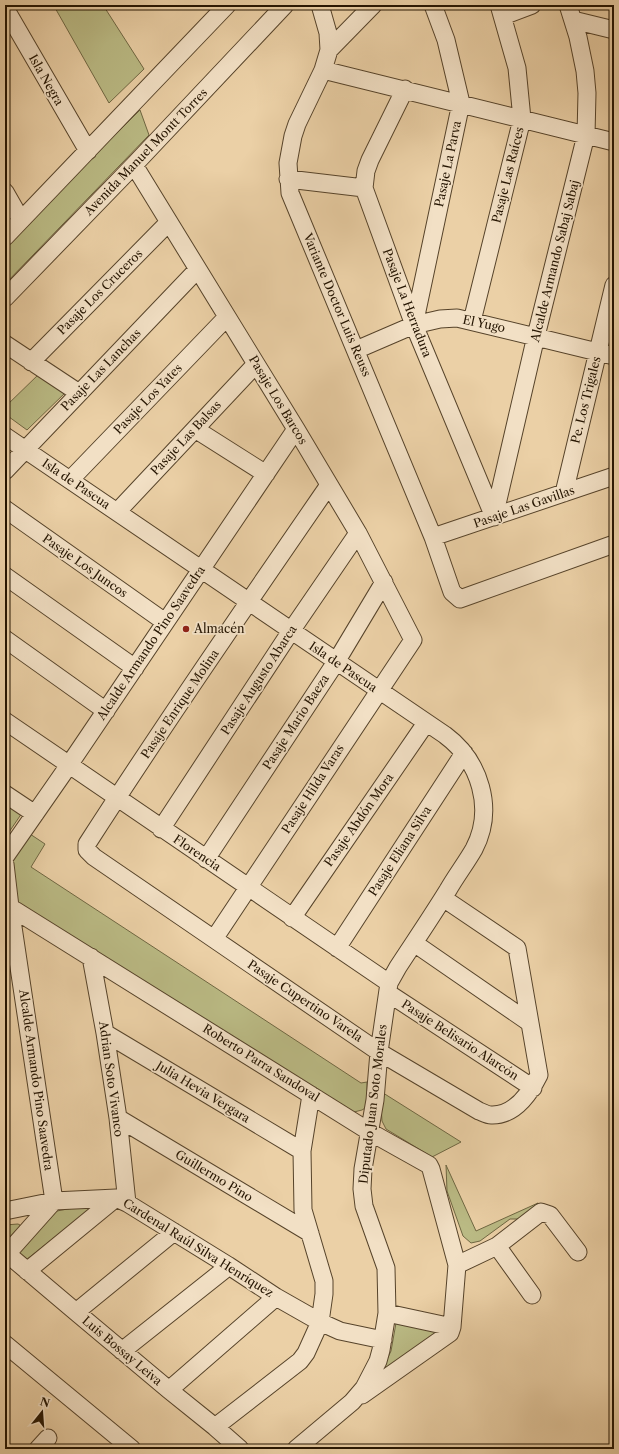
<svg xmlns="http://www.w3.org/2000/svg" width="619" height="1454" font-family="'Libre Caslon Text',serif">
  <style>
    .green { fill: #baba84; stroke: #6f6742 }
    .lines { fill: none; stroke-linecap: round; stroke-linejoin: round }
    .minor-casing { stroke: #56432a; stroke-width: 19 }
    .minor { stroke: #f2e0c5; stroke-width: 17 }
    .poi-dot { fill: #8f2418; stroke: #f2e0c5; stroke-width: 1.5 }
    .labels { text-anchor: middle; stroke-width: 3.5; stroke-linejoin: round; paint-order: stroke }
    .street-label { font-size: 12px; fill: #241401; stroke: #f2e0c5 }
    .poi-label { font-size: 12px; fill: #241401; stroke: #f2e0c5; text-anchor: start }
  </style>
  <rect width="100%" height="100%" fill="#ebd0a6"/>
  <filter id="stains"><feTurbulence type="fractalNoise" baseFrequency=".005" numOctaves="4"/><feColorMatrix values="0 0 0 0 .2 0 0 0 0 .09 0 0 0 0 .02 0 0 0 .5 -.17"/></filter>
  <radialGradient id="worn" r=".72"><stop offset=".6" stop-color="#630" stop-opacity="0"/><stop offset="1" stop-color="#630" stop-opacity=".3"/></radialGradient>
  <path class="green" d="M55,5h48l41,64 -35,34 -55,-97z
    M140,110l9,25 -144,149v-39z
    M40,373l27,18 -40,39 -22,-16v-7z
    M5,797l19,13 -19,28z
    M30,834l15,10 -14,23 330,216 6,-1v25l-5,3 -8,2 -339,-210 -7,-35z
    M380,1091l81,51 -29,15 -46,-28 -4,-8z
    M446,1165l30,66 62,-28 -17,16h-11l-30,22 -9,2 -8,-7 -16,-45z
    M98,1203l-72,57 -9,-6 36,-41 4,-2z
    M18,1224l2,1v3l-13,15 -2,-1v-17z
    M396,1323l48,5 -68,54 15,-31z"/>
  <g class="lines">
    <defs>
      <path id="minor" d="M320,5l8,28 1,17 -6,20 -26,54 -4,12 -5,27 2,30 143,344 19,55 8,7 154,-55
        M5,8l83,143
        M503,16l29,-11
        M573,20l41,10
        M329,50l44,-45
        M323,70l291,72
        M405,89l-35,71 -4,11 -2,17 50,137 80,192
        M134,165l162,264 62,104 55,107 -199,299
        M288,179l76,9
        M5,192l16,28
        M5,237l222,-232
        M5,298l129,-133 151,-160
        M472,321l50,-202 -5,-51 -18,-63
        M414,325l47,-222 -15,-63 -13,-35
        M5,344l74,49
        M356,350l58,-25 26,-6 17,-1 157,38
        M31,362l138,-140
        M195,429l71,45
        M5,436l440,299c35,26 50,74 29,114 -8,14 -18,27 -26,41 -16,26 -33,51 -50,77l-9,16 -10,69 -4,48 -12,69 -1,20 2,17 22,62 1,45 -6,37 -3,11 -14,27 -12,14 -56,47
        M5,471l192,-201
        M70,480l157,-163
        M329,485c-82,119 -164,238 -242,359v6l7,7 285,195 100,59c3,1 8,4 12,4 23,1 39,-22 48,-40l-22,-127 -74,-50
        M564,493l50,-208
        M5,509l160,113
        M117,512l139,-148
        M494,517l42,-181 50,-201 1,-42 -2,-22 -7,-34 -10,-32
        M433,537l181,-61
        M5,576l130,92
        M5,639l101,72
        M5,721l384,262
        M5,794l30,20
        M161,829l130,-198 67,-98
        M5,857l64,-92 227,-336
        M206,859l130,-197 48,-80
        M5,864l5,43 44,294 -49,55
        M5,904l365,228 59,33 2,4 26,96 -5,62 -2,6 -88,62
        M292,918l134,-195
        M414,943l116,80
        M337,948l127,-195
        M91,957l14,76 13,85 9,85
        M388,993l145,95
        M105,1033l197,118
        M118,1118l192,115
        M5,1211l49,-10 62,-3 11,5 102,63 47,31 44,25 20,9 43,9
        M497,1246l35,49
        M5,1252l71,60 93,78 46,37 25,22
        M457,1265l40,-19 44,-34 9,3 28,37
        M27,1271l89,-73
        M76,1312l98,-80
        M387,1313l65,14
        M5,1344l127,105
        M122,1351l107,-85
        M169,1390l107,-93
        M215,1427l85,-66 6,-8 14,-31 4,-28v-13l-21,-71 -1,-59 9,-56
        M38,1449l10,-11"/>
    </defs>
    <use href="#minor" class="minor-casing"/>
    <use href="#minor" class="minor"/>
  </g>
  <circle class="poi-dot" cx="186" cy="629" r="4"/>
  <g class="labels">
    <g class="street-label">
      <text transform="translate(46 80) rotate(60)" y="4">Isla Negra</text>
      <text transform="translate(146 152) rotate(-46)" y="4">Avenida Manuel Montt Torres</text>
      <text transform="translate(448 164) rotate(-78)" y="4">Pasaje La Parva</text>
      <text transform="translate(508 175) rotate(-76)" y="4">Pasaje Las Raíces</text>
      <text transform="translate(555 261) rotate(-76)" y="4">Alcalde Armando Sabaj Sabaj</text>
      <text transform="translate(100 292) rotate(-45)" y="4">Pasaje Los Cruceros</text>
      <text transform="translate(407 303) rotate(69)" y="4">Pasaje La Herradura</text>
      <text transform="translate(337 305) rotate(67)" y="4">Variante Doctor Luis Reuss</text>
      <text transform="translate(484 324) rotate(12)" y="4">El Yugo</text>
      <text transform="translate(101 370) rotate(-46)" y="4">Pasaje Las Lanchas</text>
      <text transform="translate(148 399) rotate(-46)" y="4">Pasaje Los Yates</text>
      <text transform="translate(278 400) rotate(59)" y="4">Pasaje Los Barcos</text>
      <text transform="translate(586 400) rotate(-76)" y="4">Pe. Los Trigales</text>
      <text transform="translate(186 438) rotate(-47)" y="4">Pasaje Las Balsas</text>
      <text transform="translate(76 484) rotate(34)" y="4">Isla de Pascua</text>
      <text transform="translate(524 507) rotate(-19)" y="4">Pasaje Las Gavillas</text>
      <text transform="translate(85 566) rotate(35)" y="4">Pasaje Los Juncos</text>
      <text transform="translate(151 643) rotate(-56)" y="4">Alcalde Armando Pino Saavedra</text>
      <text transform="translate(343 667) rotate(34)" y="4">Isla de Pascua</text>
      <text transform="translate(259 680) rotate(-57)" y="4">Pasaje Augusto Abarca</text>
      <text transform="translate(180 704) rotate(-56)" y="4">Pasaje Enrique Molina</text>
      <text transform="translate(296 722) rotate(-57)" y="4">Pasaje Mario Baeza</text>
      <text transform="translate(313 789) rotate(-57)" y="4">Pasaje Hilda Varas</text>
      <text transform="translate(359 820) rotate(-55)" y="4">Pasaje Abdón Mora</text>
      <text transform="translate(400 851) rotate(-57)" y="4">Pasaje Eliana Silva</text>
      <text transform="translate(197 853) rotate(34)" y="4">Florencia</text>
      <text transform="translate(305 1001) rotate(34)" y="4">Pasaje Cupertino Varela</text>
      <text transform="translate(460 1040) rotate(33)" y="4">Pasaje Belisario Alarcón</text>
      <text transform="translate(261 1063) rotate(32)" y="4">Roberto Parra Sandoval</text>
      <text transform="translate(111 1079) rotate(82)" y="4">Adrian Soto Vivanco</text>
      <text transform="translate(36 1080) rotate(82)" y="4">Alcalde Armando Pino Saavedra</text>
      <text transform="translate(203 1092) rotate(31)" y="4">Julia Hevia Vergara</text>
      <text transform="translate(373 1104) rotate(-83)" y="4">Diputado Juan Soto Morales</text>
      <text transform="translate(214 1176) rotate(31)" y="4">Guillermo Pino</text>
      <text transform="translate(198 1248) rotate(32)" y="4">Cardenal Raúl Silva Henríquez</text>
      <text transform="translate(122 1351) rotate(40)" y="4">Luis Bossay Leiva</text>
    </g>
    <g class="poi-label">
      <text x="194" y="633">Almacén</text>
    </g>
  </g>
  <rect width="619" height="1454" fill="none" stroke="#ebd0a6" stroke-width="20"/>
  <rect x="6" y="6" width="607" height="1442" fill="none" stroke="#241401" stroke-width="2"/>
  <rect x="10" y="10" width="599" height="1434" fill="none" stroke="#241401"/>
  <g transform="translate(42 1412) rotate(17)" stroke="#f2e0c5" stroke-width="3" paint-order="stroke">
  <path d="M0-3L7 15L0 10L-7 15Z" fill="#241401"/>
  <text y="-6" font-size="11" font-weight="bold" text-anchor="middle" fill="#241401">N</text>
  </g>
  <rect width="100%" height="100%" filter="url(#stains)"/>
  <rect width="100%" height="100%" fill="url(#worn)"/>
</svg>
